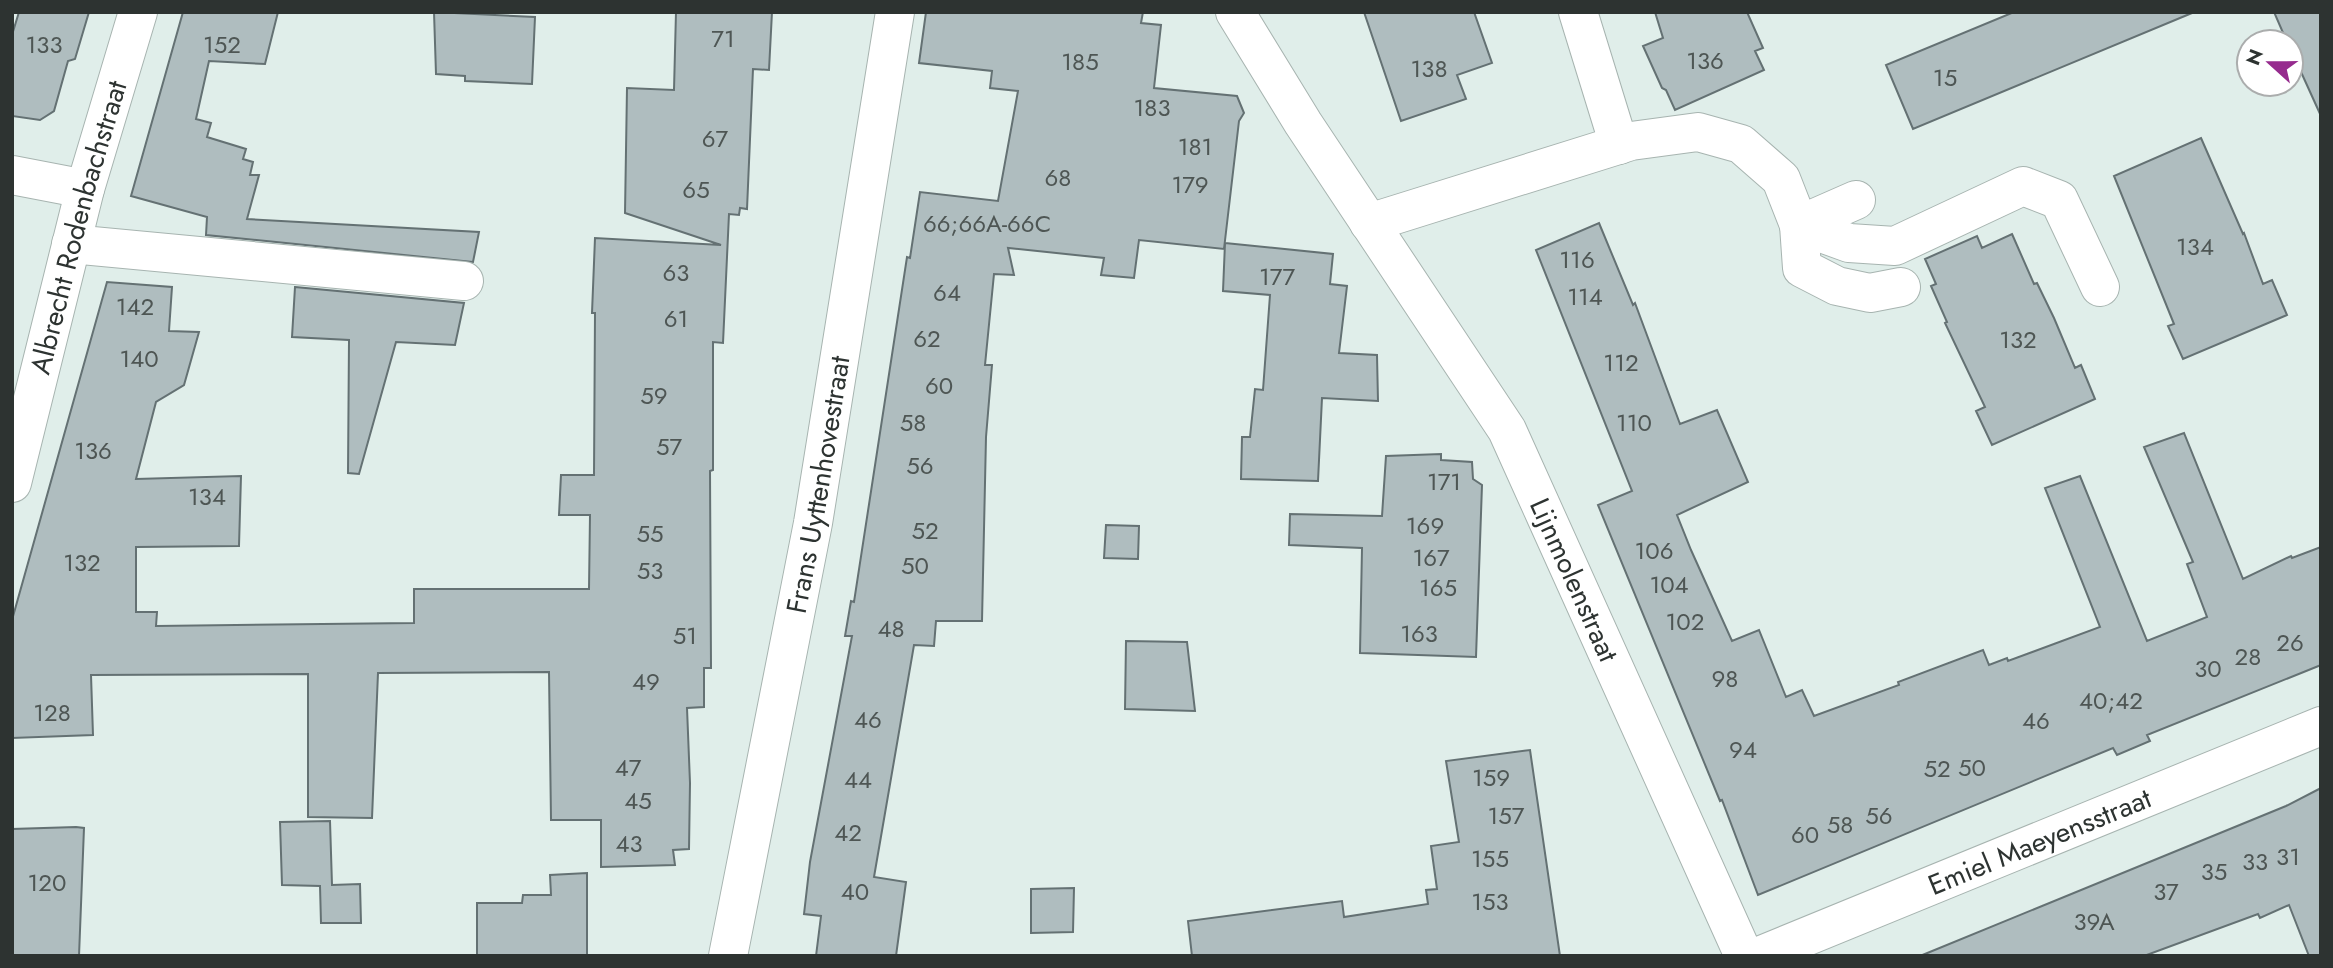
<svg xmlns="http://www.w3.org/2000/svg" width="2333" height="968" font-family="Jost,sans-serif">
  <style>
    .building { fill: #afbdbf; stroke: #647173; stroke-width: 2 }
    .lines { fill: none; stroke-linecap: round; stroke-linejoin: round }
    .minor-casing { stroke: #a7b4b0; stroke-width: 40 }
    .minor { stroke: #fff; stroke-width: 38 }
    .labels { text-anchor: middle; stroke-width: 6; stroke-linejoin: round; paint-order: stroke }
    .number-label { font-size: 24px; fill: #4e5654 }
    .street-label { font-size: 28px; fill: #2d3331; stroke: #fff }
  </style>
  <rect width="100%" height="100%" fill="#e0eeea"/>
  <path class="building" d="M19,12h70l-14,47 -7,2 -14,50 -14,9 -28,-4v-81z
    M183,12h95l-13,52 -56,-3 -13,58 15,4 -4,14 39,12 -3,10 10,3 -3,13h9l-12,44 232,13 -6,30 -267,-27 1,-18 -76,-21z
    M434,12l101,5 -3,67 -67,-3v-5l-29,-2z
    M676,12h96l-3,58 -16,-1 -6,140 -7,-1 -1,7 -10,-1 -6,129 -10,-1v128l-3,1 1,197h-7v39l-17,1 3,75 -1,66 -16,1 2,15 -74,2v-47h-50l-2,-148 -171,1 -6,145 -64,-1v-143l-217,1 2,60 -81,3v-118l95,-338 65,5 -3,44 30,1 -15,53 -28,17 -20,77 105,-3 -2,70 -103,1v65h21l-1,14 258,-3v-34h175l1,-74h-31l2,-40h33l1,-162h-3l3,-75 126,7 -96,-32 2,-125 47,2z
    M926,12h217l-2,11 20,2 -7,63 83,8 7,17 -5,8 -15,128 -85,-9 -5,38 -33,-3 3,-17 -96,-10 6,27 -20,-1 -9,91h7l-6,72 -4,184h-46l-2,25 -20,-1 -40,232 32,5 -10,74h-80l5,-40 -17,-2 6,-52 42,-226h-7l6,-35 3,1 53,-345 3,1 10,-66 78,9 20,-110 -28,-3 2,-17 -73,-8z
    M1364,12h110l18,51 -35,12 9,24 -65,22z
    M1655,12h92l16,36 -8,3 9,19 -89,40 -9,-20 -4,-2 -19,-42 20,-8z
    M2014,12h178v1l-279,116 -27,-64z
    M2274,12h47v104l-30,-66v-8h-4z
    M2201,138l42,96 1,-1 19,51 9,-4 15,35 -104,44 -15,-33 6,-2 -60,-148z
    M1599,223l34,82 2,-2 45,121 37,-14 31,72 -71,33 14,35 41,91 27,-11 27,67 16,-7 12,26 85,-31 -1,-3 85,-32 6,15 18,-7 1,3 92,-34 -55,-139 35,-12 67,165 60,-24 -20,-53 6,-2 -49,-115 40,-14 59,146 48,-23 1,2 29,-11v118l-174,70 3,6 -33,14 -4,-7 -355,147 -36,-95 -2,1 -122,-296 34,-14 -96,-241z
    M2012,234l22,50 3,-1 17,35 21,50 6,-3 14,34 -103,46 -16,-34 9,-4 -40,-84 2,-1 -16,-36 5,-2 -11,-25 52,-23 5,12z
    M1225,243l108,11 -3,30 17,2 -8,67 38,2 1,46 -56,-3 -4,83 -77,-2 1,-42h8l5,-48 8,1 7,-95 -47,-4z
    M295,287l169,16 -9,42 -59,-3 -37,132 -11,-1 1,-133 -57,-3z
    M1441,454v6l31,2 1,17 9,6 -6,172 -116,-4 2,-105 -73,-3 1,-31 92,2 4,-60z
    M1106,525l33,1 -1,33 -34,-1z
    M1126,641l61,1 8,69 -70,-2z
    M1530,750l30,206h-368l-4,-35 154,-20 2,16 84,-13 -2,-14 11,-1 -6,-43 28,-4 -13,-81z
    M2321,788v168h-12l-20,-51 -29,13 -2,-4 -114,42h-224l366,-150z
    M330,821l2,64 28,-1 1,39h-40l-1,-37 -38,-1 -2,-63z
    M76,827l8,1 -5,128h-67v-127z
    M587,873v83h-110v-53h45l1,-8h28l-1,-20z
    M1074,888l-1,44 -42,1v-44z"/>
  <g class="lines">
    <defs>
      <g id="minor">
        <path id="s1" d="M1235,12l68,111 204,307 237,526"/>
        <path d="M1578,12l41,133"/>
        <path d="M12,175l73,14"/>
        <path d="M1369,223l262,-82 67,-9 43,12 40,35 18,46 3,43 35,18 33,7 31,-6"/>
        <path d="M1799,225l50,18 46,3 128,-60 36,14 41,87"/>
        <path d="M1799,225l57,-25"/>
        <path d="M71,244l393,37"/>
        <path id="s2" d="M12,483l73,-294 53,-177"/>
        <path id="s3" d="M728,956l85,-433 82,-511"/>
        <path id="s4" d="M1759,956l562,-230"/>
      </g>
    </defs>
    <use href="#minor" class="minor-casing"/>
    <use href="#minor" class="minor"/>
  </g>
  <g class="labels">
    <g class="number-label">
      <text x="723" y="47">71</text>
      <text x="44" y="53">133</text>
      <text x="222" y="53">152</text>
      <text x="1705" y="69">136</text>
      <text x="1080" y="70">185</text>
      <text x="1429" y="77">138</text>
      <text x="1945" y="86">15</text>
      <text x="1152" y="116">183</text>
      <text x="715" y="147">67</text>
      <text x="1195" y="155">181</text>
      <text x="1058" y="186">68</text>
      <text x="1190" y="193">179</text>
      <text x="696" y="198">65</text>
      <text x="987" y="232">66;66A-66C</text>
      <text x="2195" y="255">134</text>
      <text x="1577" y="268">116</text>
      <text x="676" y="281">63</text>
      <text x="1277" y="285">177</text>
      <text x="947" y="301">64</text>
      <text x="1585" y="305">114</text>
      <text x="135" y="315">142</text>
      <text x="676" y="327">61</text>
      <text x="927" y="347">62</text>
      <text x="2018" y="348">132</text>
      <text x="139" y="367">140</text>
      <text x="1621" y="371">112</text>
      <text x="939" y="394">60</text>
      <text x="654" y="404">59</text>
      <text x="913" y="431">58</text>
      <text x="1634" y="431">110</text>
      <text x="669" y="455">57</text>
      <text x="93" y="459">136</text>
      <text x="920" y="474">56</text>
      <text x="1444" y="490">171</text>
      <text x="207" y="505">134</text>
      <text x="1425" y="534">169</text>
      <text x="925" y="539">52</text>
      <text x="650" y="542">55</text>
      <text x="1654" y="559">106</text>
      <text x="1431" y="566">167</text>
      <text x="82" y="571">132</text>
      <text x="915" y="574">50</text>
      <text x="650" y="579">53</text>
      <text x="1669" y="593">104</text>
      <text x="1438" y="596">165</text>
      <text x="1685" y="630">102</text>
      <text x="891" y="637">48</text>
      <text x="1419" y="642">163</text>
      <text x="685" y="644">51</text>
      <text x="2290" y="651">26</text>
      <text x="2248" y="665">28</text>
      <text x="2208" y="677">30</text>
      <text x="1725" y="687">98</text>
      <text x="646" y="690">49</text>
      <text x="2111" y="709">40;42</text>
      <text x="52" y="721">128</text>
      <text x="868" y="728">46</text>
      <text x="2036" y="729">46</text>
      <text x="1743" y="758">94</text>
      <text x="628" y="776">47</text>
      <text x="1972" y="776">50</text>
      <text x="1937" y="777">52</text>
      <text x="1491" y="786">159</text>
      <text x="858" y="788">44</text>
      <text x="638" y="809">45</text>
      <text x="1506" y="824">157</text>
      <text x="1879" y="824">56</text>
      <text x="1840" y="833">58</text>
      <text x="848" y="841">42</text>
      <text x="1805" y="843">60</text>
      <text x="629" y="852">43</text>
      <text x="2288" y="865">31</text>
      <text x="1490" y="867">155</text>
      <text x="2255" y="870">33</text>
      <text x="2214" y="880">35</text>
      <text x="47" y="891">120</text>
      <text x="855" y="900">40</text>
      <text x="2166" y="900">37</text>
      <text x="1490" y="910">153</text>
      <text x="2094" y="930">39A</text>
    </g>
    <g class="street-label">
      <text dy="10" stroke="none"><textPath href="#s2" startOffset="264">Albrecht Rodenbachstraat</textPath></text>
      <text dy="10" stroke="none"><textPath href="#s3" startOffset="480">Frans Uyttenhovestraat</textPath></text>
      <text dy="10" stroke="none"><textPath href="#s1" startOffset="663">Lijnmolenstraat</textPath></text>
      <text dy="10" stroke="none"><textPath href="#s4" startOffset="303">Emiel Maeyensstraat</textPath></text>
    </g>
  </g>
  <rect width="2333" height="968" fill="none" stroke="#2d3331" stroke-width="28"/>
  <g transform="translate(2270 63) rotate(291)"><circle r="33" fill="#ffffff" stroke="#abadad" stroke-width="2"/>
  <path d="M0-5L12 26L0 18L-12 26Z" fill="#962b8e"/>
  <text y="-10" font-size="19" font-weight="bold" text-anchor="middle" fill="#2d3331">N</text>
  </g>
</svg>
